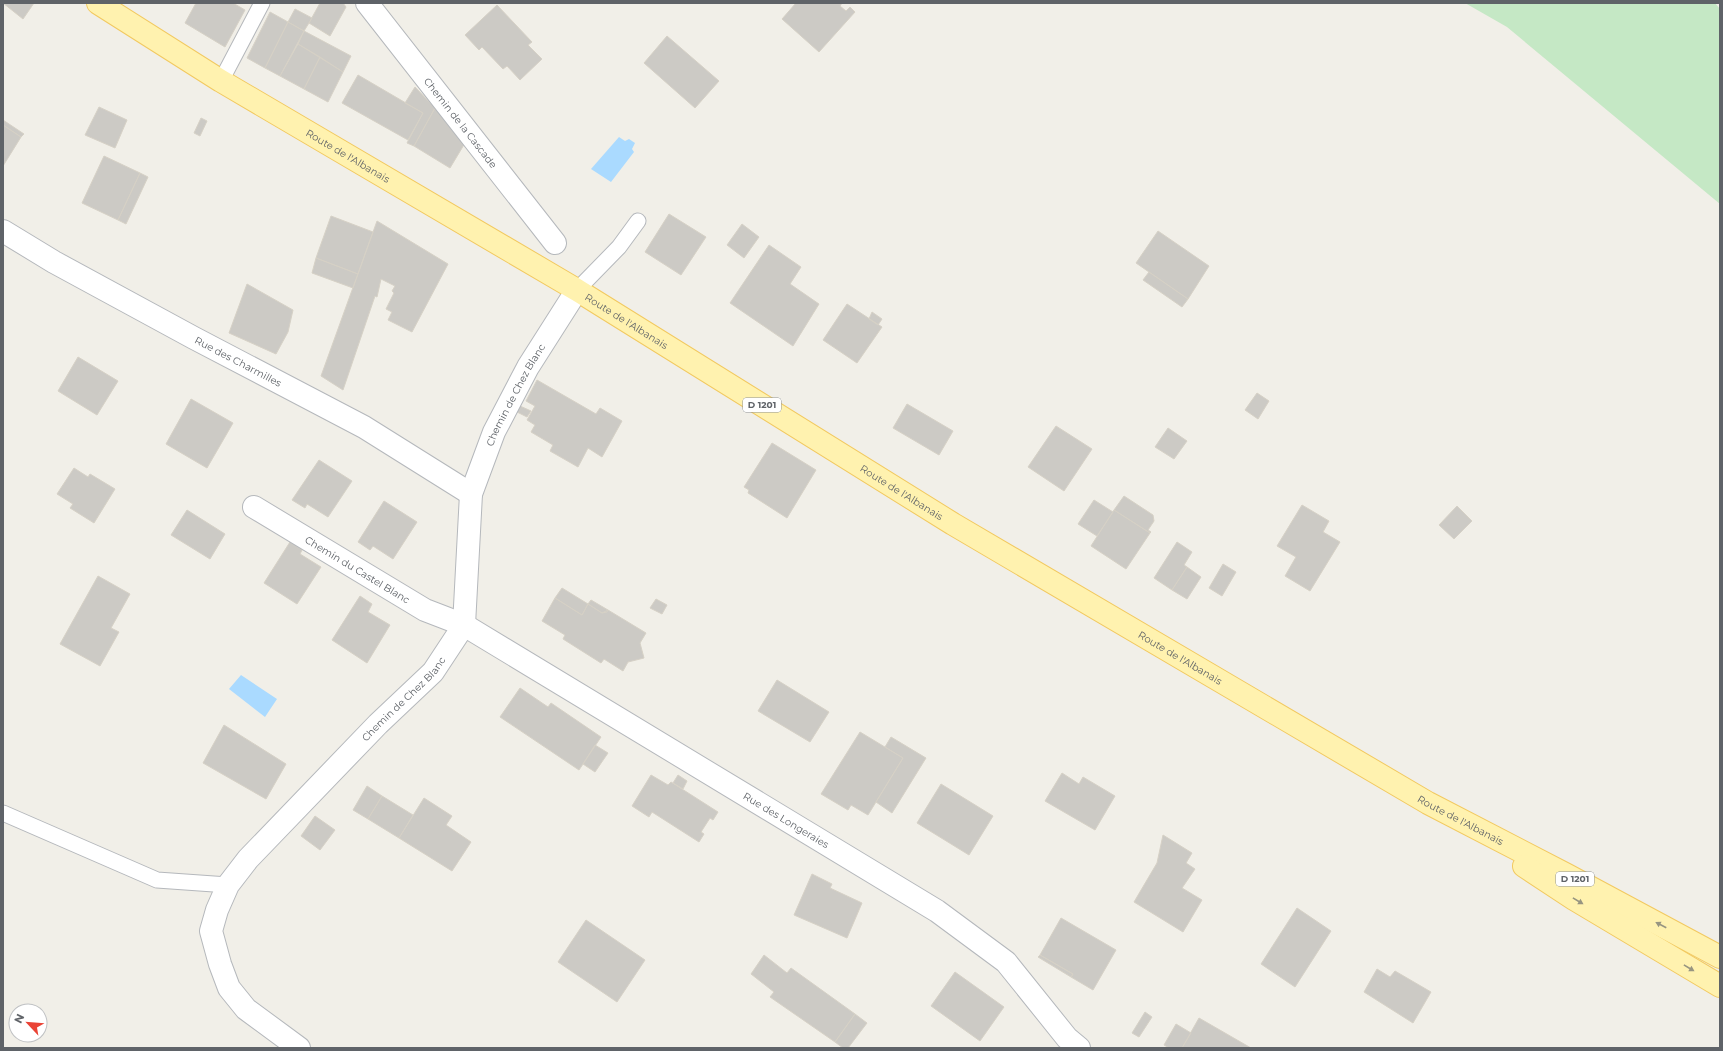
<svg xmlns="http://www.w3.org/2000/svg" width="1723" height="1051" font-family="Montserrat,sans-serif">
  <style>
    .green { fill: #c5e8c5 }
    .water { fill: #aadaff }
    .building { fill: #cccac5; stroke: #d6d1c6 }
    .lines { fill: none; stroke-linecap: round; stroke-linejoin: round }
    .service-casing { stroke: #b5b8bc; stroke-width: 17 }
    .minor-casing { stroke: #b5b8bc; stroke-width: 24 }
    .primary-casing { stroke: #f2c960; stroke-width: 24 }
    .service { stroke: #fff; stroke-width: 15 }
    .minor { stroke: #fff; stroke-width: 22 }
    .primary { stroke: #fff2af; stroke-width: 22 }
    .oneway { fill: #979581 }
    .labels { text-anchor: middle; stroke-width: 3; stroke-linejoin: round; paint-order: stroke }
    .shield { fill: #fff; stroke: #8f9295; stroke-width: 1 }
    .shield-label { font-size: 9px; font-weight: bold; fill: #5f6368 }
    .street-label { font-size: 10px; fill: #5f6368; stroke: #fff }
  </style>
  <rect width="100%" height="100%" fill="#f1efe8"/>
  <path class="green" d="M1465,3h250l5,6v195l-213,-177z"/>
  <path class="water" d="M619,137l6,4 4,-2 6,4 -3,6 2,3 -23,30 -20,-13z
    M241,675l36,24 -12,18 -36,-28z"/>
  <path class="building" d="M3,3h31l-11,16z
    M196,3h37l12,7 -20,37 -40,-24z
    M320,3h23l3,4 -16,29 -21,-13z
    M796,3h46l-2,3 6,5 4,-4 5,5 -36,40 -37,-33z
    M497,5l35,37 -4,3 14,14 -22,21 -13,-14 -4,3 -21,-22 -3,3 -14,-15z
    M295,9l17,9 -8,13 -16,-9z
    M270,12l18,10 -23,46 -18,-10z
    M288,22l16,9 -24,45 -15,-8z
    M304,31l47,25 -8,16 -45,-28z
    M667,36l52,45 -24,27 -51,-45z
    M298,44l22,13 -16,32 -24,-13z
    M320,57l23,15 -15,30 -24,-13z
    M358,75l65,38 -15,27 -66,-37z
    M415,87l20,21 -21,38 -7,-3 16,-30 -18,-10z
    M99,107l28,13 -12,28 -30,-13z
    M435,108l30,35 -15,25 -36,-22z
    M201,118l6,3 -7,15 -6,-3z
    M3,120l21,14 -3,3 -18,-12z
    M3,125l18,12 -18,29z
    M104,156l36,17 -22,47 -36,-17z
    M140,173l8,4 -22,47 -8,-4z
    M669,214l37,23 -25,38 -36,-23z
    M331,216l42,16 -15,42 -42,-16z
    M377,221l71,43 -36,68 -24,-12 4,-8 -6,-3 8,-16 -2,-2 3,-5 -14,-7 -4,18 -2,-1 -32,94 -22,-14z
    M742,224l17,13 -15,21 -17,-13z
    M1158,231l51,35 -21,33 -52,-36z
    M769,245l32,22 -11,17 29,20 -26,42 -63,-43z
    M316,258l42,16 -5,14 -41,-15z
    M1149,272l39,27 -6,8 -39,-27z
    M247,284l46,26 -5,22 -12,22 -47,-21z
    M847,304l35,23 -25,36 -34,-23z
    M872,312l10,7 -4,6 -9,-6z
    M78,357l40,24 -21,34 -39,-24z
    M537,380l59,34 4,-6 22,13 -20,36 -14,-9 -10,19 -28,-16 3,-6 -22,-13 4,-7 -8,-5 8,-14 -9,-5z
    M1257,393l12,8 -11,18 -13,-9z
    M191,399l42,24 -26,45 -41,-24z
    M907,404l46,27 -14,24 -46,-27z
    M520,406l11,5 -4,6 -10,-5z
    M1056,426l36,23 -28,42 -36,-24z
    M1168,428l19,13 -13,18 -19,-12z
    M772,443l44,27 -29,48 -39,-25 1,-3 -5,-3z
    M319,460l33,21 -24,36 -21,-13 -2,4 -13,-8z
    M74,468l14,9 2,-3 25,15 -21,34 -24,-15 3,-4 -16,-10z
    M1124,496l29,19 1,6 -6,9 3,2 -1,1 -36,-23z
    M1094,500l19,12 -16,24 -19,-12z
    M384,501l33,21 -24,37 -20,-13 -3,4 -12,-8z
    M1302,505l27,16 -6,11 17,10 -30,49 -25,-15 11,-19 -19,-11z
    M1457,506l15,15 -18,18 -15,-14z
    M187,510l38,24 -15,25 -39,-24z
    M1114,510l36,23 -24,36 -35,-23z
    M290,542l12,8 -2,4 21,13 -24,37 -33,-21z
    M1177,542l15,10 -8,13 3,2 -15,23 -18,-12z
    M1223,564l13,8 -14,24 -13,-8z
    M1187,567l14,10 -14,22 -15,-9z
    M98,576l32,18 -19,34 8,4 -19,34 -40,-22z
    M562,588l26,16 -6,11 -27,-17z
    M360,596l12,8 -4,8 22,13 -23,38 -35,-23z
    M555,598l27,17 6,-11 14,9 6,-3 38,23 -6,10 4,15 -16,4 -5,9 -19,-12 -3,4 -38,-24 2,-4 -23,-14z
    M656,599l11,6 -5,9 -12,-6z
    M591,600l17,10 -1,2 -5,1 -14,-9z
    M777,680l52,32 -19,30 -52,-31z
    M520,688l28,19 3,-4 50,34 -22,33 -79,-53z
    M224,725l62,39 -20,35 -63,-36z
    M860,732l43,26 -35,57 -17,-10 -3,5 -27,-16z
    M891,737l35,21 -34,55 -16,-11 27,-44 -18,-11z
    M595,745l13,8 -13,19 -12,-8z
    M1062,773l17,11 4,-7 32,19 -20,34 -50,-29z
    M651,775l17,10 3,-3 47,30 -5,8 -3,-2 -9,14 3,2 -5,8 -47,-30 -3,5 -17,-11z
    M678,775l9,6 -4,8 -10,-6z
    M941,784l52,32 -24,39 -52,-32z
    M367,786l15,10 -14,23 -15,-9z
    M382,796l31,19 -14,23 -31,-19z
    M424,798l28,18 -6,9 25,17 -19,29 -53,-33z
    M315,816l20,14 -15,20 -19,-14z
    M1163,835l29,18 -6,10 9,6 -13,19 20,12 -19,32 -49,-30 23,-39z
    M812,874l20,10 -2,4 32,15 -15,35 -53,-23z
    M1297,908l34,23 -36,56 -34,-23z
    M1061,918l55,32 -23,40 -22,-13 2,-3 -33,-19z
    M586,920l59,40 -28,42 -59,-40z
    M764,955l23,18 4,-5 64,46 -20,28 -65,-45 4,-5 -23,-18z
    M1040,955l33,19 -2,3 -33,-20z
    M1377,969l13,8 5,-6 36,21 -18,31 -49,-31z
    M955,972l49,35 -24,34 -49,-35z
    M1145,1012l7,5 -13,20 -7,-4z
    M855,1014l12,9 -19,25h-5l-8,-6z
    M1199,1018l52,30h-69z
    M1176,1024l15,9 -9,15h-13l-5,-3z"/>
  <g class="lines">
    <defs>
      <path id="service" d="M221,81l41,-78
        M577,290l42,-43 19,-26
        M3,813l154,67 71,5"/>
      <g id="minor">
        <path id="s1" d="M367,3l188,240"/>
        <path id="s2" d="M3,231l51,31 140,76 170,89 107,67"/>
        <path id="s3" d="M254,507l171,103 39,15 473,286 69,51 61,76 12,10"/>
        <path id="s4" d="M299,1048l-53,-39 -17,-21 -9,-24 -9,-33 6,-21 11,-25 20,-26 130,-135 55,-52 31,-47 7,-131 23,-62 34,-65 49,-77"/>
      </g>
      <g id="primary">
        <path id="s5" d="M98,3l123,78 356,209 376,234 475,279 139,72 153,82"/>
        <path d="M1524,866l50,33 146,87"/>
      </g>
    </defs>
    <use href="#service" class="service-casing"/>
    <use href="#minor" class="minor-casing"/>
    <use href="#primary" class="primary-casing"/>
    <use href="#service" class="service"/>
    <use href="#minor" class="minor"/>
    <use href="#primary" class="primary"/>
  </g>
  <defs><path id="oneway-solid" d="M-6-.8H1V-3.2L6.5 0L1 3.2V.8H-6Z"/></defs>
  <g class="oneway">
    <use href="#oneway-solid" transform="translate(1578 901) rotate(31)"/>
    <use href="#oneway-solid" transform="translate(1661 925) rotate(-152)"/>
    <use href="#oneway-solid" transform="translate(1689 968) rotate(31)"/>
  </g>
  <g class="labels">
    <g class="shield">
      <rect x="743" y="398" width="38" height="14" rx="3"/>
      <rect x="1556" y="872" width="38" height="14" rx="3"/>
    </g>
    <g class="shield-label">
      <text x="762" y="408">D 1201</text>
      <text x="1575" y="882">D 1201</text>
    </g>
    <g class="street-label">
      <text dy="4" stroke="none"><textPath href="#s1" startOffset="152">Chemin de la Cascade</textPath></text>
      <text dy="4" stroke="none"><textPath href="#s5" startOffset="293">Route de l'Albanais</textPath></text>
      <text dy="4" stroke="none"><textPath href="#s5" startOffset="617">Route de l'Albanais</textPath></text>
      <text dy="4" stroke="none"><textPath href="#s2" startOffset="269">Rue des Charmilles</textPath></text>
      <text dy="4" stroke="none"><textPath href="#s4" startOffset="794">Chemin de Chez Blanc</textPath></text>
      <text dy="4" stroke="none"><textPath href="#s5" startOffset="941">Route de l'Albanais</textPath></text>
      <text dy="4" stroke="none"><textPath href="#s3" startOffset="121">Chemin du Castel Blanc</textPath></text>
      <text dy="4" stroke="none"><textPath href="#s5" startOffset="1265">Route de l'Albanais</textPath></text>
      <text dy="4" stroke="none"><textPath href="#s4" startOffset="458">Chemin de Chez Blanc</textPath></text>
      <text dy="4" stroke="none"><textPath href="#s3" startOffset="618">Rue des Longeraies</textPath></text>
      <text dy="4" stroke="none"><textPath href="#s5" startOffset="1589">Route de l'Albanais</textPath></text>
    </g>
  </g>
  <rect width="1723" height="1051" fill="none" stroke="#5f6368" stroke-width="8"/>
  <g transform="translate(28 1023) rotate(296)"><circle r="19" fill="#ffffff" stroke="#bfc1c3"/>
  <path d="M0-3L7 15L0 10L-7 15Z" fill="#ea4335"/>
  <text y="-6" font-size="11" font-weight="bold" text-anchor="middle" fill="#5f6368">N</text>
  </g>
</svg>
